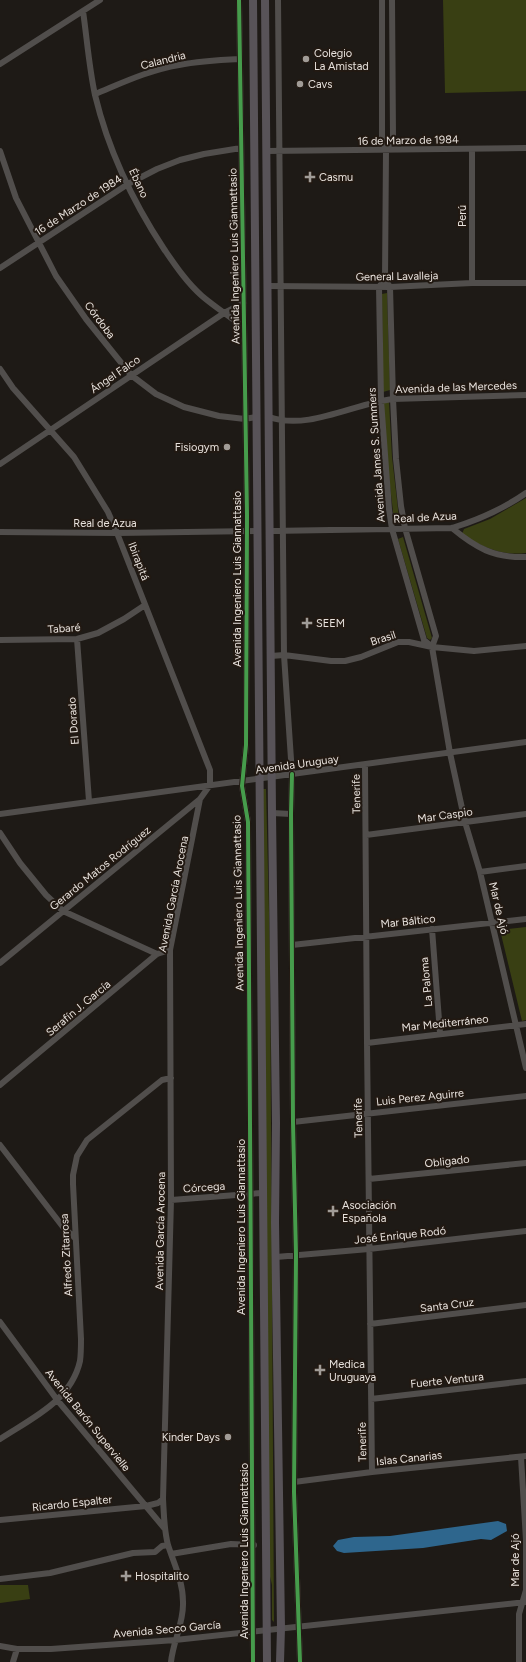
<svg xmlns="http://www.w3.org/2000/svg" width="526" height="1662" font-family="Figtree,sans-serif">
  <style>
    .green { fill: #393f13 }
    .water { fill: #2e668d }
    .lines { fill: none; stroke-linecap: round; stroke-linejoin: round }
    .minor { stroke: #514e4c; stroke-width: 6 }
    .major { stroke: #585358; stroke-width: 8 }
    .cycleway-casing { stroke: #221912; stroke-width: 6 }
    .cycleway { stroke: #469c4c; stroke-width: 4 }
    .poi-dot { fill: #a19c97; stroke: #221912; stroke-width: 1.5 }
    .labels { text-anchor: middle; stroke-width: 4; stroke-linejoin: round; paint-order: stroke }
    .poi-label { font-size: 11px; fill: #e8e2dd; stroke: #221912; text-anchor: start }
    .street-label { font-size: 11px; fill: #e8e2dd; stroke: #221912 }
  </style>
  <rect width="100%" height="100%" fill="#1e1a16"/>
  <path class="green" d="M443,0h83v91l-81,2z
    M387,293l3,97 -7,2 -1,-98z
    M389,402l3,55 7,61 -5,2 -7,-60 -4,-57z
    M526,498v55c-24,3 -45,-6 -64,-19l2,-5 26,-10z
    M403,537l29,101 -2,2 -3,-2 -29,-99z
    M263,789h3l4,165 4,668 -2,-2v-35l-3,-13z
    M526,927v93l-4,1 -22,-91z
    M0,1585h28l2,14 -30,4z"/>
  <path class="water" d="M498,1521l8,3 1,7 -16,9 -10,-1 -58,9 -79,5 -7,-2 -4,-5 5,-6 16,-3 36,-1z"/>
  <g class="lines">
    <path class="minor" d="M239,0l8,515 -1,230 -4,41 6,36c1,280 5,560 5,840
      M278,0l6,655 8,119 -1,40 2,308 3,133 -2,237 6,170
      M382,0v137l4,14 -1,128 5,8 3,112 3,60 5,47 4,22 31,108 -4,11 18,106 15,69 15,50 46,196
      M83,11c4,28 6,56 12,84 13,54 38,107 69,154 11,16 23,34 38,47 13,11 28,21 42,31
      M0,64l100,-64
      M95,94c27,-11 54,-24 84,-29 20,-4 40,-5 61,-6
      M0,151l16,47 40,78 30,43 45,56 25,19 28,13 35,9 26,3 11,-2
      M267,151l259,-3
      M386,151l7,-15 -1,-136
      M0,268l128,-84 29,-15 23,-9 24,-6 37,-6
      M385,279l-6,8 2,113 8,109 3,20 32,111 8,7
      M472,283v-134
      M268,286l122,1 82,-4h54
      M0,369l13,19 61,69 34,55 9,21 93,237v15l-10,14 -200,164
      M269,417c39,14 86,-14 124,-18l133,-4
      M0,464l224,-151 20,-10
      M452,528c24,20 42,30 74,29
      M270,531l182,-3c26,-8 51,-19 74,-35
      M0,532l117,1 141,-2
      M77,639l12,162
      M0,640l77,-1 21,-6 26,-14 21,-14
      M271,656l13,-1 47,6h14l16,-4 37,-15h11l23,5 42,4 52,-5
      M365,765l2,278 5,429
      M272,813l19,1
      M0,814l526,-72
      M0,833l20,30 26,32 17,16 94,43
      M366,835l160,-21
      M480,872l46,-6
      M432,929l8,104
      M292,945l234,-26
      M367,1043l159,-19
      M0,1085l157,-131 13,-4
      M293,1122l233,-26
      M0,1145l63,82 12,11
      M369,1179l157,-16
      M171,1200l91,-7
      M276,1257l93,-8 157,-18
      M0,1322l58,79 107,128
      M370,1324l156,-19
      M371,1399l155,-18
      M0,1439c32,-21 71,-38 80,-78 1,-7 1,-15 1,-22l-8,-155v-9l4,-19 10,-16 75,-60 9,-2
      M294,1482l78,-10 154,-16
      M0,1520l146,-14 12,-3 5,-4
      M171,1554l60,-10 23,1
      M0,1579l50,-6 83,-20 22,-1 7,-6 6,-1
      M0,1646l17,3h34l124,-9 351,-38
      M13,1662l4,-13
      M171,1662c2,-21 13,-39 12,-60 0,-21 -9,-38 -15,-57 -4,-15 -4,-30 -5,-46l8,-299 -1,-250 30,-151
      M519,1662v-48l7,-24v-50l-5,-83"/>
    <path class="major" d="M253,0l14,1662
      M265,0l7,813 4,310 -1,99 6,406 -1,34"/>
    <defs>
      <path id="cycleway" d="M239,0l8,515 -1,230 -4,41 6,36c1,280 5,560 5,840
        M292,774l-1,40 2,308 3,133 -2,237 6,170"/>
    </defs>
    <use href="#cycleway" class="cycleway-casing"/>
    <use href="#cycleway" class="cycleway"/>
  </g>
  <g class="poi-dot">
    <circle cx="306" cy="59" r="4"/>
    <circle cx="300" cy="84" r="4"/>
    <path d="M308 171h4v4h4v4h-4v4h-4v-4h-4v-4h4z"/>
    <circle cx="227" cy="447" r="4"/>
    <path d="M305 617h4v4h4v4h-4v4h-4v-4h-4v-4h4z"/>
    <path d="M331 1205h4v4h4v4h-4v4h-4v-4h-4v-4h4z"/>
    <path d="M318 1364h4v4h4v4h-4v4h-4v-4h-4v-4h4z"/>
    <circle cx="228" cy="1437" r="4"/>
    <path d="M124 1570h4v4h4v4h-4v4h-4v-4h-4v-4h4z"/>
  </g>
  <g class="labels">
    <g class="poi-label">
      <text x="314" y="57">Colegio<tspan x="314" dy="13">La Amistad</tspan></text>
      <text x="308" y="88">Cavs</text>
      <text x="319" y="181">Casmu</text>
      <text x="219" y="451" text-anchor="end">Fisiogym</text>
      <text x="316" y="627">SEEM</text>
      <text x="342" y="1209">Asociación<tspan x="342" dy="13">Española</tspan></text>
      <text x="329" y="1368">Medica<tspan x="329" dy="13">Uruguaya</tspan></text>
      <text x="220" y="1441" text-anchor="end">Kinder Days</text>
      <text x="135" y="1580">Hospitalito</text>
    </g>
    <g class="street-label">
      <text transform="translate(163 60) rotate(-14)" y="4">Calandria</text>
      <text transform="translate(408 140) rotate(-1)" y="4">16 de Marzo de 1984</text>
      <text transform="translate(139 183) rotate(65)" y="4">Ébano</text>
      <text transform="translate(78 205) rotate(-33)" y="4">16 de Marzo de 1984</text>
      <text transform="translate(462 216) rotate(-90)" y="4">Perú</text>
      <text transform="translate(234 256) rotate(-91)" y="4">Avenida Ingeniero Luis Giannattasio</text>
      <text transform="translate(397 276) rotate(-1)" y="4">General Lavalleja</text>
      <text transform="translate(100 320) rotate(53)" y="4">Córdoba</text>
      <text transform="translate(115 374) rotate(-34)" y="4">Ángel Falco</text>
      <text transform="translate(456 387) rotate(-2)" y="4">Avenida de las Mercedes</text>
      <text transform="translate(376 455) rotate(-94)" y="4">Avenida James S. Summers</text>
      <text transform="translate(425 517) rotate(-3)" y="4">Real de Azua</text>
      <text x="105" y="527">Real de Azua</text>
      <text transform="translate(139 561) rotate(69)" y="4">Ibirapitá</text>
      <text transform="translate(237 579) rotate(-90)" y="4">Avenida Ingeniero Luis Giannattasio</text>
      <text transform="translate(64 628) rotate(-4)" y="4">Tabaré</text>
      <text transform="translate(383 638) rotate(-18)" y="4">Brasil</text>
      <text transform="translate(73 721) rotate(-94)" y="4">El Dorado</text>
      <text transform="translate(297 764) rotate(-8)" y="4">Avenida Uruguay</text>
      <text transform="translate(356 794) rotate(-91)" y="4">Tenerife</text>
      <text transform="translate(445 815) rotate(-8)" y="4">Mar Caspio</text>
      <text transform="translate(100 868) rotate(-39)" y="4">Gerardo Matos Rodríguez</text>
      <text transform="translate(173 894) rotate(-79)" y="4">Avenida García Arocena</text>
      <text transform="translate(238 903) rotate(-91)" y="4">Avenida Ingeniero Luis Giannattasio</text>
      <text transform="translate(499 908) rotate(77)" y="4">Mar de Ajó</text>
      <text transform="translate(408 921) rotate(-6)" y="4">Mar Báltico</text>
      <text transform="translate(426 982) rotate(-95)" y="4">La Paloma</text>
      <text transform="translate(78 1008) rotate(-40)" y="4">Serafín J. García</text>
      <text transform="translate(445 1023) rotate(-6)" y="4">Mar Mediterráneo</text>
      <text transform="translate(420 1097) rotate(-6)" y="4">Luis Perez Aguirre</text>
      <text transform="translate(358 1118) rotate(-91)" y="4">Tenerife</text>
      <text transform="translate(447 1161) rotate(-6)" y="4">Obligado</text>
      <text transform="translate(204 1187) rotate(-4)" y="4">Córcega</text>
      <text transform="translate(241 1227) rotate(-90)" y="4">Avenida Ingeniero Luis Giannattasio</text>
      <text transform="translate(160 1231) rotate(-89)" y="4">Avenida García Arocena</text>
      <text transform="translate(400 1235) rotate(-6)" y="4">José Enrique Rodó</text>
      <text transform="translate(66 1255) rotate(-93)" y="4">Alfredo Zitarrosa</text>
      <text transform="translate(447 1305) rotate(-7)" y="4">Santa Cruz</text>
      <text transform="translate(447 1380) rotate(-6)" y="4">Fuerte Ventura</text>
      <text transform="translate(88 1420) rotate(51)" y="4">Avenida Barón Supervielle</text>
      <text transform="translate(362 1442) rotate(-91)" y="4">Tenerife</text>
      <text transform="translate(409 1458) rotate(-6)" y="4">Islas Canarias</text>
      <text transform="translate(72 1503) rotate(-6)" y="4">Ricardo Espalter</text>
      <text transform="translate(244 1551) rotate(-90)" y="4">Avenida Ingeniero Luis Giannattasio</text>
      <text transform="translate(515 1560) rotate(-90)" y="4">Mar de Ajó</text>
      <text transform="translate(167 1629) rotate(-5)" y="4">Avenida Secco García</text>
    </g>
  </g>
</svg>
